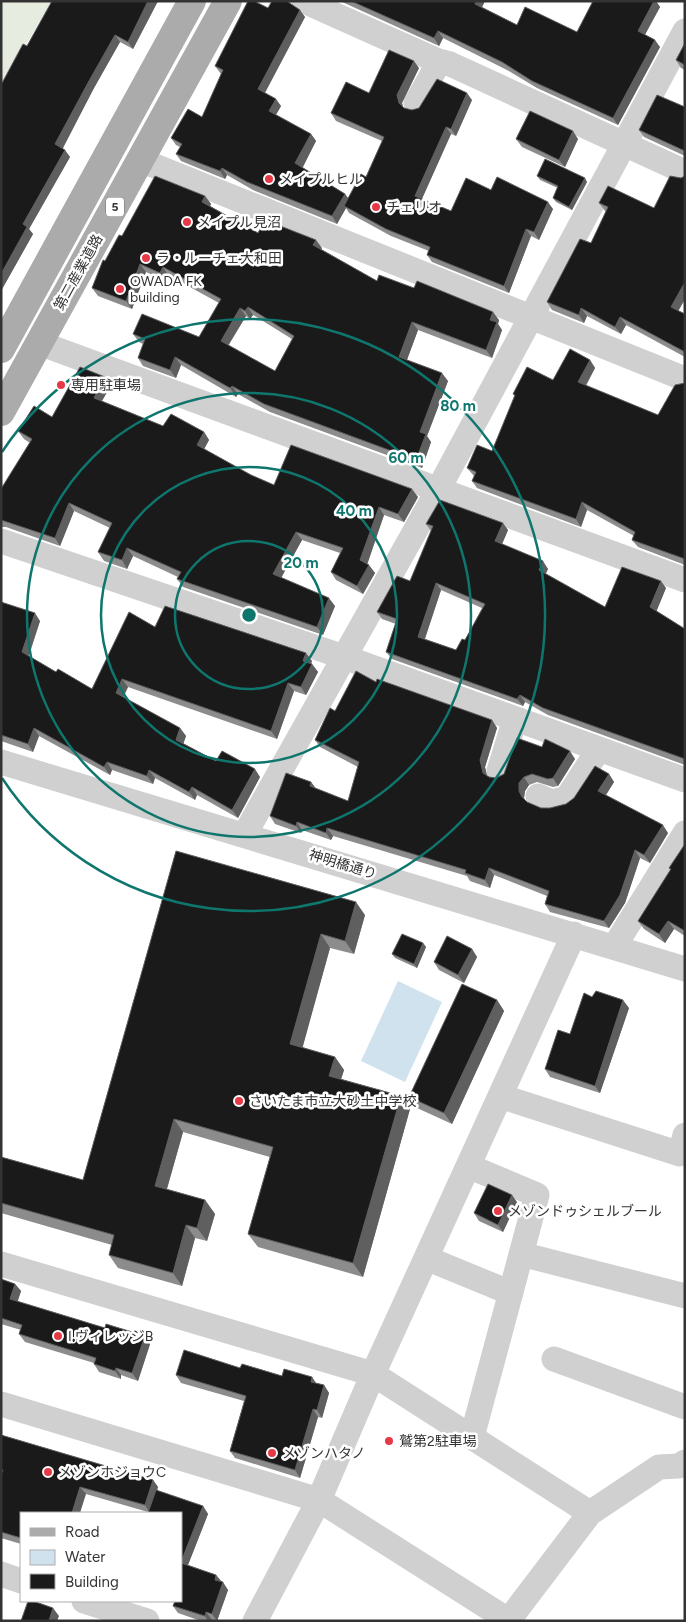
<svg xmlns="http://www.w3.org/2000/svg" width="686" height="1622" font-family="Figtree,'Noto Sans JP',sans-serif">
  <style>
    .green { fill: #e6ecdf }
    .water { fill: #cfe2ee }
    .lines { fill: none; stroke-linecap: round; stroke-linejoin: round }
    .minor { stroke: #d0d0d0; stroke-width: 25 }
    .major { stroke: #ababab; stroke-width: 28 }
    .wall { fill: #8c8c8c; fill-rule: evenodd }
    .shaded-wall { fill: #5f5f5f }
    .building { fill: #1a1a1a; stroke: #5f5f5f; fill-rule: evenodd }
    .ring { fill: none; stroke: #0f766e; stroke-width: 2.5 }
    .poi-dot { fill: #e63946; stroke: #fff; stroke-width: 2 }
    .labels { text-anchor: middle; stroke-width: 5; stroke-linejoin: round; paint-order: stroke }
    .shield { fill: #fff; stroke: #707070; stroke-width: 1 }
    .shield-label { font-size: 12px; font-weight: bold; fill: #333 }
    .poi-label { font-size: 14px; fill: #333; stroke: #fff; text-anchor: start }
    .street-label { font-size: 14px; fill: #333; stroke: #fff }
    .centre { fill: #0f766e; stroke: #fff; stroke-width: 2.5 }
    .ring-label { font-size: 15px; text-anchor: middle; font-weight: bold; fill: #0f766e; stroke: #fff; stroke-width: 5; stroke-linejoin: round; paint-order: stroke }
  </style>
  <rect width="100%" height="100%" fill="#fff"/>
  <path class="green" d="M1,1h51l-51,86z"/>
  <path class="water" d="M398,981l44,21 -37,80 -44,-21z"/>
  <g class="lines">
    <path class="minor" d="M304,1l134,60 12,3 235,108
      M416,103l23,-41
      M140,160l545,219
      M39,343l646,237
      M1,541l343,116 341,123
      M1,762l684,207
      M499,771l16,-52
      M538,796l14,6 15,-4 32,-49
      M245,834l193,-344 247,-459
      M614,947l71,-114
      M500,1096l180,58 5,-19
      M468,1166l69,29 -65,242
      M521,1254l164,42
      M426,1258l85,35
      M1,1264l372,110 217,139
      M554,1359l131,48
      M1,1404l318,96 189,120
      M1,1574l20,7
      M84,1601l63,20
      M255,1621l64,-121 54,-126 201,-440
      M508,1621l82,-108 69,-46 20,-1 6,-4"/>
    <path class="major" d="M1,349l191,-348
      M1,412l227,-411"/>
  </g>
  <path class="wall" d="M52,1h106l-25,48 -13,-7 -26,46 -32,60 8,9 -41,72 4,5 -32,57v-206l26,-39z
    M272,1h18l1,3 14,13 -40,76 16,13 -5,9 35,19 5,7 -14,26 43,27 3,4 18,-21 16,-36 -46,-20 -5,-8 38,-20 50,-25 -17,35 1,4 1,1 8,2 60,-10 -16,36 -5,-2 -29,65 29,12 40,-21 62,19 -14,31 -8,-4 -22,57 -77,-31 -5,-7 2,-4 -38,-15 -42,-23 -3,-5 -9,16 -84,-34 -26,-15 -2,4 -44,-18 -5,-7 4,-7 -4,-2 -5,-7 31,-21 19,-43 -6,-8 53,-58z
    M340,1h145l-3,6 35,18 60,7 16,-30 -2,-1h65l4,6 -15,28 15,12 -42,78 -81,-37 -30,-18 -64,-32 -4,8z
    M685,43v27l-4,-2 -5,-8z
    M685,107v49l-41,-19 -5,-7z
    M516,139h62l-13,28 -43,-20z
    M537,176l50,6 -15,28 -16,-8 -3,-4 5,-10 -18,-8z
    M685,176v123l-7,12 7,3v43l-59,-32 -5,9 -34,-18 -3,7 -32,-13 -5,-8 44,-59 15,-31 -1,-1 -6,-8 55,5 27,-30z
    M205,196l6,8 -1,2 48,27 64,15 -1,1 56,32 122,39 -1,4 4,6 -10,28 -74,-28 -11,30 41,21 -21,55 4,6 -9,26 -152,-56 -32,-18 -2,3 -55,-32 -5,13 -33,-12 -5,-8 5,-14 -4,-2 -6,-8 66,3 20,-34 -51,-28 -2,6 -20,-9 -14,37 -34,-13 -6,-8 13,-27 17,-25zM253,315l39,24 -17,32 -47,-25 18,-30 4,3z
    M590,360l5,8 -9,18 72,29 27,-32v182l-47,-18 -6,-7 2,-4 -47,-26 -6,17 -104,-39 -5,-7 2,-5 -7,-8 25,-17 23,-54 -2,-3 40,-14z
    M105,377l6,8 -9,16 61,25 41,6 5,8 -5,9 47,26 23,10 144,12 -14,25 -20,-7 -17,49 8,9 -12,21 -27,-14 -5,-8 9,-19 -38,-13 -21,37 54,29 -12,29 -140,-48 -6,-8 1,-2 -45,-21 -6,13 -23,-8 -6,-9 12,-24 -36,-17 -14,35 -54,-19h-5v-38l29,-46 -6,-4 -6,-8 34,-14z
    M426,524l82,6 -6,14 46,25 -3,5 60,33 61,-19 -10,23 29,18v136l-137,-50 -23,-13 -2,4 -131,-47 -6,-7 10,-28 -14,-5 -5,-7 33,-31 21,-50zM441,590l41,18 -17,32 -9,10 -31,-11z
    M1,602l39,19 -11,35 27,16 36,17 63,-62 157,34 -1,2 7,9 -12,23 -12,-4 -17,48 -149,-52 -5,10 57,31 6,8 -3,7 33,18 44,16 -22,41 -41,-23 -2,5 -40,-22 -2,6 -41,-14 -2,5 -71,-39 -6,16 -32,-11z
    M376,682l116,38 5,8 -12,39 2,9 2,1 7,1 79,-19 -17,27 -5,1 -16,-5 -8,3 -4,6 -1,7 3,4 14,6h9l16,-4 43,-30 5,8 -8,13 62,38 -18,30 -10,-5 -15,45 -16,25 -59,-16 -5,-8 2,-8 -53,-21 -4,13 -20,-7 -3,-5 -134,-40 -2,4 -29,-10 -1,3 -26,-9 -5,-8 41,-34 5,7 32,12 10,-34 -38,-20 -5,-7 20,-29z
    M685,844v92l-11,-7 -9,14 -21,-14 -6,-8 32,-51 -1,-2z
    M176,851l189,64 -11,39 -24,-6 -28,99 33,10 9,13 -3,9 60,17 9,13 -47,168 -105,-30 -10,-13 22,-77 -87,-25 -16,57 38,11 10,14 -8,27 -12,-3 -13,48 -64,-18 -9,-13 3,-10 -111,-32v-56l82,23z
    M423,943l3,4 -9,21 -22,-10 -3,-4z
    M472,949l5,8 -13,26 -25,-13 -5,-8z
    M592,997l37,11 -29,85 -50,-16 -5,-8 25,-35z
    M497,1000l7,11 -52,113 -35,-16 -8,-11z
    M517,1202l-14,30 -24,-11 -5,-8z
    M1,1279l14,5 6,7 -4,11 88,26 40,8 5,8 -12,37 -17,-6v4l-22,-7 -5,-8v-1l-69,-21 -6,-8 2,-4 -20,-6z
    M240,1368l42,8 30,1 4,6 8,2 5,8 -7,25 -4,-1 -18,61 -65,-20 -5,-7 14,-50 -63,-18 -5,-8z
    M1,1435l152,45 5,7 -1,4 46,15 5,8 -20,51 28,10 12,15 -11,31 -5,-1 -1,1h-10l-23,-8 -5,-7 8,-5 -33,-89 -62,-18 -65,19v31l-20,-6z"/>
  <path class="shaded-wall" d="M148,1h10l-25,48 -5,-7z
    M476,1h9l-5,10 -5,-7z
    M654,1h2l4,6 -17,31 -5,-7z
    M300,10l5,7 -42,79 -5,-7z
    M438,31l5,7 -4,8 -5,-8z
    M115,35l5,7 -26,46 -33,64 -6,-8 34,-63z
    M655,40l5,7 -42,78 -5,-7z
    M414,61l5,7 -17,35 2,8 -5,-8 -2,-8z
    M467,93l5,7 -16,36 -5,-7z
    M276,99l5,7 -7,12 -5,-7z
    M446,127l5,7 -31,69 -5,-7z
    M573,131l5,8 -13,28 -6,-7z
    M311,134l5,7 -15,30 -6,-8z
    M65,150l5,7 -41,72 4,5 -32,57v-17l22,-50z
    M222,168l5,7 -2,4 -5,-8z
    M585,178l2,4 -15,28 -3,-3z
    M345,194l5,7 -6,5 2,2 -9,16 -5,-8z
    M205,196l6,8 -3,6 -6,-8z
    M548,202l5,7 -14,31 -5,-8z
    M526,229l5,7 -22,57 -5,-7z
    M316,240l6,8 -3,5 -6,-8z
    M140,264l6,8 -14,37 -6,-8z
    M163,267l5,8 -2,6 -6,-8z
    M685,282v17l-9,16 -5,-8z
    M248,307l5,8 -3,4 -5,-8z
    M240,308l6,8 -20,33 -5,-8z
    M581,308l6,8 -3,7 -5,-8z
    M493,312l6,8 -1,4 4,6 -10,28 -6,-8 4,-30z
    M620,317l6,8 -5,9 -6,-7z
    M412,322l6,8 -13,35 -6,-8z
    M175,357l6,8 -5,13 -6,-8z
    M590,360l5,8 -12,22 -5,-8z
    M442,373l6,8 -21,55 4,6 -9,26 -6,-8 4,-28z
    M105,377l6,8 -12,21 -5,-8z
    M232,386l6,8 -2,3 -6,-9z
    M204,432l5,8 -7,13 -5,-8z
    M412,489l6,8 -14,25 -6,-8z
    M582,502l5,8 -6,17 -5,-8z
    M69,503l5,8 -14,35 -5,-8z
    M379,507l5,8 -18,53 -6,-8z
    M503,523l5,7 -8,19 -5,-8z
    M296,532l6,8 -23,42 -6,-8z
    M127,548l6,8 -6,13 -5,-9z
    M543,561l5,8 -4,9 -5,-8z
    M369,565l6,8 -12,21 -6,-8z
    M661,581l5,7 -11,27 -5,-8z
    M436,583l5,7 -18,54 -5,-7z
    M329,598l6,8 -12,29 -6,-8z
    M35,613l5,8 -13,39 -5,-8z
    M306,653l6,8 -3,8 -6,-8z
    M312,664l6,8 -12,23 -5,-8z
    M122,679l6,8 -6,13 -6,-7z
    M288,683l6,8 -17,48 -6,-8z
    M520,695l5,7 -2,4 -6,-7z
    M492,720l5,8 -12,39 3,13 -5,-7 -3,-13z
    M34,728l5,8 -6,16 -5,-8z
    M180,728l6,8 -4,12 -6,-8z
    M570,751l5,8 -17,27 -5,-8z
    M107,762l5,8 -2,5 -6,-8z
    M255,769l5,8 -22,41 -6,-8z
    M149,770l6,8 -2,6 -6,-8z
    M609,774l5,8 -10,16 -6,-7z
    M524,777l5,8 -4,6 -1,7 3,7 -5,-8 -3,-6v-8z
    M311,782l6,8 -7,-4z
    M192,787l5,8 -2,5 -6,-8z
    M297,822l5,8 -1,3 -5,-7z
    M663,825l5,8 -18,30 -6,-8z
    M327,828l6,8 -2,4 -5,-7z
    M635,850l5,8 -15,45 -16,25 -5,-7z
    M489,868l5,7 -4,13 -5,-8z
    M356,902l9,13 -11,39 -9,-13z
    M668,921l6,8 -9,14 -6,-9z
    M321,934l9,14 -30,109 -10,-13z
    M423,943l3,4 -9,21 -3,-4z
    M472,949l5,8 -13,26 -6,-8z
    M497,1000l7,11 -52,113 -8,-11z
    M623,1000l6,8 -29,85 -5,-7z
    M335,1057l9,13 -6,19 -9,-13z
    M401,1096l9,13 -47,168 -10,-14z
    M174,1119l9,13 -19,67 -9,-13z
    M512,1195l5,7 -14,30 -5,-7z
    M205,1200l10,14 -8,27 -10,-13z
    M186,1225l9,13 -13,48 -9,-13z
    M15,1284l6,7 -5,16 -6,-8z
    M145,1336l5,8 -12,37 -6,-8z
    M116,1368l5,7v4l-6,-8z
    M312,1377l5,8 -6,-3z
    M324,1385l5,8 -7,25 -5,-8z
    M313,1409l5,8 -18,61 -5,-8z
    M153,1480l5,7 -8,26 -5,-8z
    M80,1487l6,7 -6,19h-8z
    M203,1506l5,8 -22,56 -5,-7v-1z
    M216,1575l6,7 -7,-2z
    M223,1582l5,8 -11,31 -5,-7z
    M53,1608l6,8 -2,5h-8z
    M206,1612l6,8 -1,1h-3l-3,-5z"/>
  <path class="building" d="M52,1h96l-20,41 -13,-7 -26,46 -34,63 10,6 -42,74 4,3 -26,47v-189l22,-41 4,2z
    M248,1h6l14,7 4,-7h15l1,1 12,8 -42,79 18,10 -7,12 42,23 -16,29 50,31 -13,22 -85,-34 -25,-14 -2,3 -44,-17 6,-10 -11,-6 17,-29 14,8 21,-47 -8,-4z
    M351,1h125l-1,3 42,21 8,-18 52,25 16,-31h61l-16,30 17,9 -42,78 -81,-37 -30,-19 -64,-31 -4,7z
    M685,43v22l-9,-5z
    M389,50l25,11 -17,34 2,8 5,5 8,2 7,-2 18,-29 30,14 -16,36 -5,-2 -31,69 36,15 15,-33 25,12 6,-13 51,25 -14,30 -8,-3 -22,57 -77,-31 3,-8 -44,-18 -42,-23 17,-32 5,3 18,-40 -53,-24 15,-31 23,11z
    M657,95l28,12v44l-46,-21z
    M530,111l43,20 -14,29 -43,-21z
    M545,159l40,19 -16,29 -16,-9 5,-12 -21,-10z
    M155,176l50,20 -3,6 56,31 7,-13 51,20 -3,5 64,36 2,-6 35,13 3,-7 76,31 -3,8 7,2 -11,28 -74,-28 -13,35 43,16 -22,59 6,2 -10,26 -152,-56 -32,-18 -2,2 -55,-31 -5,13 -32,-12 7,-19 -12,-5 9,-20 57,23 22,-38 -58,-32 -3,6 -20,-9 -14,37 -34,-13 11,-28 2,1 14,-26 3,1zM248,307l46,29 -19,35 -54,-30 19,-33 5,3z
    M670,176l11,2 4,-2v106l-14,25 14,7v38l-65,-35 -5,10 -34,-19 -2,7 -32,-13 33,-63 11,4 17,-36 -9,-4 9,-17 46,22z
    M570,349l20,11 -12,22 80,33 17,-30 10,-2v176l-53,-19 3,-8 -53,-30 -6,17 -104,-38 4,-9 -9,-4 10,-23 15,6 23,-56 -2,-1 14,-27 26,13z
    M80,367l25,10 -11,21 69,28 8,-12 33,18 -7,13 54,30 23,10 17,-40 121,44 -14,25 -19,-7 -19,53 9,5 -12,21 -26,-14 12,-24 -47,-16 -23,42 56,24 -12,29 -140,-48 4,-7 -54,-24 -5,12 -24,-8 14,-29 -43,-20 -14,35 -54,-18v-31l31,-50 -14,-8 16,-25 18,11z
    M440,500l63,23 -8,18 48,20 -4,9 66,37 17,-40 39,14 -11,26 35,22v130l-142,-51 -23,-13 -3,4 -131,-47 11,-33 -20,-7 20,-36 13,5 23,-55 -7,-2zM436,583l49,21 -20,36 -3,-1 -6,11 -38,-13z
    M1,602l34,11 -13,39 34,20 2,-3 34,20 37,-77 26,15 10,-21 141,47 -3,8 9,3 -11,23 -13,-4 -17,48 -149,-52 -6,14 64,35 -4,12 40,21 6,-10 33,18 -23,41 -40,-23 -3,5 -40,-22 -2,6 -40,-14 -3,5 -70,-39 -6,16 -27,-9z
    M356,671l20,11 1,-3 115,41 -12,40 3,13 6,4 7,1 8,-4 13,-36 25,9 3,-8 25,12 -17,27 -5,1 -16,-5 -8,3 -5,6v8l3,6 5,5 14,6h9l16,-4 8,-6 21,-32 14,8 -11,17 65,34 -19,30 -9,-5 -15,45 -16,26 -59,-17 4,-13 -60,-23 -4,12 -20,-7 1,-3 -139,-42 -1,5 -29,-11 -1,4 -26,-10 16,-43 25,9 -1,4 38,15 11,-39 -44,-22 15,-32 5,3z
    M685,844v87l-17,-10 -9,13 -21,-13 33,-52 -2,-1z
    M176,851l180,51 -11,39 -24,-7 -31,110 45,13 -6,19 72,20 -48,167 -105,-29 25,-87 -99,-28 -19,67 50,14 -8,28 -11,-3 -13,48 -64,-18 5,-20 -113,-32v-46l82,23z
    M402,934l21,9 -9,21 -22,-10z
    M447,936l25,13 -14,26 -24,-13z
    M462,984l35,16 -53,113 -35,-16z
    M596,991l27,9 -28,86 -50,-17 13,-39 12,4 14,-41 8,4z
    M488,1184l24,11 -14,30 -24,-12z
    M1,1279l14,5 -5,15 95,29 1,-4 39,12 -13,37 -16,-5 -1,3 -21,-7 2,-6 -77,-24 3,-9 -21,-7z
    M184,1350l56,18 2,-4 40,12 2,-7 28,8 -1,5 13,3 -7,25 -4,-1 -18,61 -65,-19 16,-55 -70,-21z
    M1,1435l152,45 -8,25 -65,-18 -8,26h-51v25l-20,-6v-57l2,-5h-2z
    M156,1490l47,16 -22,56v-49h-33z
    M181,1563l35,12 -1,5 8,2 -11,32 -6,-2 -1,4 -32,-10 2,-5h6z
    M28,1601h5l20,7 -4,13h-28z"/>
  <g class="ring">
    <circle cx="249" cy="615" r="74"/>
    <circle cx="249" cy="615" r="148"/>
    <circle cx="249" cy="615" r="222"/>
    <path d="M2 452A296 296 0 1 1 2 778"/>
  </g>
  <g class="poi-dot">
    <circle cx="269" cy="179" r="5"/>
    <circle cx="376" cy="207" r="5"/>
    <circle cx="187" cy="222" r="5"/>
    <circle cx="146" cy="258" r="5"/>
    <circle cx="120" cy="289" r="5"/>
    <circle cx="61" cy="385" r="5"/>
    <circle cx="239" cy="1101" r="5"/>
    <circle cx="498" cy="1211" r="5"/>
    <circle cx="58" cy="1336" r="5"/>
    <circle cx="389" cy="1441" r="5"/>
    <circle cx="272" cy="1453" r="5"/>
    <circle cx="48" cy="1472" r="5"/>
  </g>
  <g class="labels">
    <rect class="shield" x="106" y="197.5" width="18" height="19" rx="4"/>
    <g class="shield-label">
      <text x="115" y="211">5</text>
    </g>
    <g class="poi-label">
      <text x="279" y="184">メイプルヒル</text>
      <text x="386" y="212">チェリオ</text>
      <text x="197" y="227">メイプル見沼</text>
      <text x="156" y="263">ラ・ルーチェ大和田</text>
      <text x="130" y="286">OWADA FK<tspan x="130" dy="16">building</tspan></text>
      <text x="71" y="390">専用駐車場</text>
      <text x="249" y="1106">さいたま市立大砂土中学校</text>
      <text x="508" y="1216">メゾンドゥシェルブール</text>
      <text x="68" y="1341">I.ヴィレッジB</text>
      <text x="399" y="1446">鷲第2駐車場</text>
      <text x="282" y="1458">メゾンハタノ</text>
      <text x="58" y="1477">メゾンホジョウC</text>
    </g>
    <g class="street-label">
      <text transform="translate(78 272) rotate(-61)" y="5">第二産業道路</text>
      <text transform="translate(343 864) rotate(17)" y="5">神明橋通り</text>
    </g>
  </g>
  <circle cx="249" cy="615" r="8" class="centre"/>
  <g class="ring-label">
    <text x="458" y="411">80 m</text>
    <text x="406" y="463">60 m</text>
    <text x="354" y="516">40 m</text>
    <text x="301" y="568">20 m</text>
  </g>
  <rect width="686" height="1622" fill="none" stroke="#333333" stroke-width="5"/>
  <rect x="20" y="1512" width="162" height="90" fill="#ffffff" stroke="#adadad"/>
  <rect x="30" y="1528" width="25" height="8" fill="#ababab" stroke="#adadad"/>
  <text x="65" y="1537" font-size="15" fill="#333333">Road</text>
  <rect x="30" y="1550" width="25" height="15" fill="#cfe2ee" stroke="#adadad"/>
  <text x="65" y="1562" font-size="15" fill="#333333">Water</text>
  <rect x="30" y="1574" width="25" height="15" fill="#1a1a1a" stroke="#adadad"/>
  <text x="65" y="1587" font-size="15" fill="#333333">Building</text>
</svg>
